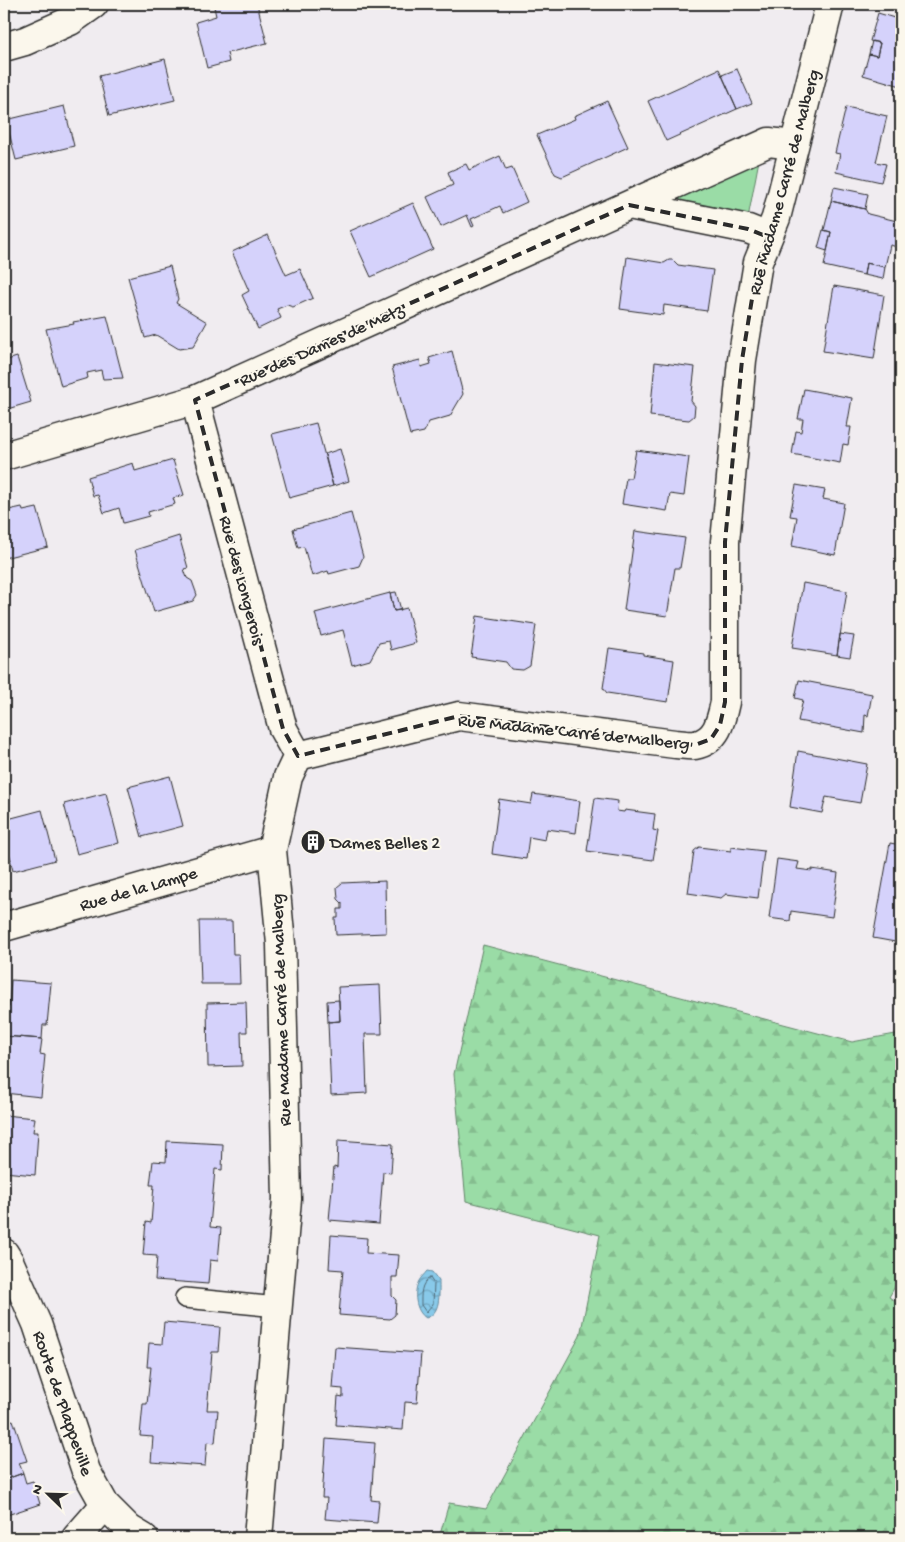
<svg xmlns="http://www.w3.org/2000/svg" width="905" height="1542" font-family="'Gochi Hand',sans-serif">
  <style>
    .green { fill: #9adca6; stroke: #628468 }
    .forest { fill: url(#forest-firs); stroke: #628468 }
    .water { fill: url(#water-waves); stroke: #638a9d }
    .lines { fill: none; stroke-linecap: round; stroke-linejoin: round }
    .shore { stroke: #506a77; stroke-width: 1 }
    .building { fill: #d5d2fb; stroke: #2b2b2b }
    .service-casing { stroke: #2b2b2b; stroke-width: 22 }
    .minor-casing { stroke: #2b2b2b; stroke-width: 31 }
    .service { stroke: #fbf7ec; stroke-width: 19 }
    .minor { stroke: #fbf7ec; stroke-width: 28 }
    .marked { fill: none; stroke: #2b2b2b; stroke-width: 4; stroke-dasharray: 10 6; stroke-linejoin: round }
    .labels { text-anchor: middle; stroke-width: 4; stroke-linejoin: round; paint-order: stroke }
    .street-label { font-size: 18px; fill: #2b2b2b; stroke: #fbf7ec }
    .poi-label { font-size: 18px; fill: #2b2b2b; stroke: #fbf7ec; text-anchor: start }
  </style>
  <defs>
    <pattern id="forest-firs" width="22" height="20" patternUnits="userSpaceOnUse" patternTransform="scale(1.25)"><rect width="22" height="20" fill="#9adca6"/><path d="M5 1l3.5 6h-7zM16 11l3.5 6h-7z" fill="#85bd8f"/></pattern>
    <pattern id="water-waves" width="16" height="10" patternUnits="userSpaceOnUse" patternTransform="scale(1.25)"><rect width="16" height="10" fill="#88c9e9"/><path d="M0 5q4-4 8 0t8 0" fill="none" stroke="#6fa3bd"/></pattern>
  </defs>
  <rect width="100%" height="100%" fill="#f0ecf0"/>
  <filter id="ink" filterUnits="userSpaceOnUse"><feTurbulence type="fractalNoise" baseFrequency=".02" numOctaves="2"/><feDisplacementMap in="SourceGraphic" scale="10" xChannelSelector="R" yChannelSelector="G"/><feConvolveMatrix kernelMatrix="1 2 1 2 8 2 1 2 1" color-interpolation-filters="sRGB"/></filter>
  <g filter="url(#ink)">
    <path class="green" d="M759,160l-11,58 -68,-16 -1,-6z"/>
    <path class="forest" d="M483,945l369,97 49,-9v243l-12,21 12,8v233h-462l10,-35 37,6 94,-173 20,-101 -134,-34 -12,-127z"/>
    <path class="water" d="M427,1271l5,1 7,9c0,14 2,32 -13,37 -11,-7 -13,-26 -7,-37 2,-4 5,-6 8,-10z"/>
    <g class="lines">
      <path class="shore" d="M430,1278l4,6 -1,20 -7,8 -5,-7c0,-10 -1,-22 9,-27z"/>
    </g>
    <path class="building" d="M228,4h29l10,39 -40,10 2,9 -22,6 -11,-46 20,-6 -2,-9z
      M878,13l23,7v66l-38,-11 6,-21 8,2 3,-13 -10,-2z
      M872,41l8,2 -3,13 -8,-2z
      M165,59l10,41 -66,16 -10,-40z
      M719,69l18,40 -71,32 -18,-40z
      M737,69l15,34 -15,6 -15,-34z
      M607,101l21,46 -66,30 -7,-3 -18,-39 38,-16 -1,-3z
      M64,106l10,40 -58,14 -10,-40z
      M846,107l41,9 -11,46 10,2 -5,18 -45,-10 4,-18 -5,-1z
      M500,156l6,14 6,-2 15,34 -24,11 -3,-7 -29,13 3,7 -2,1 -5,-12 -26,12 -14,-30 26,-12 -5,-13 18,-8 3,6z
      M834,187l34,7 -3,15 -34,-8z
      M831,201l34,8 3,5 33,8v26l-11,-3 -5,22 -19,-4 -2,12 -40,-9 7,-34 -7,-2z
      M413,203l20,46 -62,28 -21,-46z
      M823,230l8,2 -4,19 -9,-3z
      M268,235l18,40 14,-6 13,29 -20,9 -6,-2 -10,4 4,9 -23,11 -16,-34 7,-4 -17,-39z
      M627,257l37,6 5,-3h4l5,5 35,5 -6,41 -43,-6 -1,10 -43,-6z
      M866,263l19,4 -2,12 -19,-4z
      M170,266l8,33 -2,4 31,19 -14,25 -14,2 -23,-14 -11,3 -17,-61z
      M834,286l50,9 -10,64 -51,-8z
      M107,316l16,62 -20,1 -2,-9 -14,3 1,5 -27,8 -15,-57 28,-5 -1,-2z
      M452,351l11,43 -13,22 -21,6 -5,10 -14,3 -18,-68 28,-7 1,7 10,-3 -2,-6z
      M17,357l14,45 -27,8v-49z
      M655,362l40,5 -4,34 4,5 -1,10 -5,4 -39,-4z
      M804,389l48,9 -5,29h4l-3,18 -5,-1 -3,19 -48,-9 4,-23 5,1 2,-13h-5z
      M316,423l17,63 -44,12 -17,-64z
      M340,449l9,32 -16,5 -8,-32z
      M636,450l53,7 -5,39 -14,-2 -3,17 -45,-7 4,-26h5z
      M173,460l11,35 -11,3 2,6 -27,8 1,4 -26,7 -4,-15 -15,5 -6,-18 -5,1 -5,-19 45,-14 2,8z
      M796,485l29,5 -2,9 21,4 -9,52 -43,-9 5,-29 -7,-1z
      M22,507l1,4 14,-3 11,39 -44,11v-47z
      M351,513l12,44 -4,9 -30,8 -1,-3 -16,5 -8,-29 -6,1 -5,-19z
      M635,531l50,7 -5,30h-5l-8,48 -43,-6z
      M179,536l9,32 -4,1 3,9 5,3 5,14 -4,6 -39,11 -19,-62z
      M803,583l44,8 -10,64 -45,-7z
      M396,592l5,18 -7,1 -4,-18z
      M390,593l4,18 13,-3 9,35 -25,7 -2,-9 -10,2 -9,17 -18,5 -9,-35 -22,6 -6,-23z
      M477,616l59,9 -6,41 -7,4 -12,-1 -5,-7 -35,-5z
      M840,634l14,2 -4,21 -13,-2z
      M609,648l34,5v2l31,5 -6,42 -61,-9 -4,-5z
      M799,680l73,14 -4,22 -3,-1 -1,18 -66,-12 5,-21 -8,-2z
      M798,751l69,13 -7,39 -34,-6 -4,16 -32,-6z
      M170,776l13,50 -41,11 -14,-50z
      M106,793l13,50 -42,11 -13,-50z
      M533,794l47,7 -4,32 -29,-4 -2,11 -16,-3 -3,22 -34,-5 7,-55 32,5z
      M595,798l23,3 -1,10 7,1 1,-2 30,4 -2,16 5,1 -5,29 -66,-9z
      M42,810l13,50 -42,11 -9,-37v-14z
      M309,832l11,2 -3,18 -11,-2z
      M4,834l7,26 -7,2z
      M890,843l11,2v98l-28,-5z
      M699,847l32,4v-4l33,4 -6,47 -32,-4 -5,4 -33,-5 6,-42z
      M777,859l22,3 -2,7 15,2v-2l26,4 -6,44 -41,-6 -1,10 -21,-3z
      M385,881l1,52 -50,2 -1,-17h3v-9h4v-6l-4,-4 -1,-12 5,-4z
      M199,921h33l1,33h6l1,30h-39z
      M11,980l40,3 -4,42h-4l-1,14 -38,-3 1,-30 4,1z
      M380,985l2,49h-17l2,59 -36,2 -3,-73 12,-1 -2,-34z
      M339,1000l1,21 -12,1 -1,-21z
      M246,1002l1,30h-6l1,34 -34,1 -1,-64z
      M4,1036l38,3 -2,15 5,1 -4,42 -37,-4z
      M4,1115l31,3 -2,14h5l-3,43 -31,-3z
      M338,1140l55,4 -2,29 -8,-1 -4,52 -50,-4 5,-53 3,1z
      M167,1141l56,3 -1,26 -7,-1 -5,58 11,1 -3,33 -8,-1 -2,24 -53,-4 2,-24 -14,-1 3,-33 5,1 3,-38h-4l3,-24 13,1z
      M331,1235l36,3 -1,15 33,2 -2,22h-5v19l4,4 -1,15 -5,4 -51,-4 4,-45 -14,-1z
      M164,1322l56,5 -2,25h-6l-5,58h11l-3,33 -8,-1 -2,24 -54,-4 2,-25 -13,-1 3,-32h4l4,-37h-4l2,-24 13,1z
      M335,1347l86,6 -4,50 -12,-1 -2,28 -67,-5 2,-29 5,1v-8l-11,-1z
      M4,1417l2,5 7,-2 14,41 -8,2 4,10 -19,7z
      M326,1439l49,4 -4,57 8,1 -2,22 -52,-4 2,-21h-5z
      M23,1473l3,10 7,-2 7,23 -36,12v-36z"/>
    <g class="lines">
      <defs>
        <path id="service" d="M185,1298l92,9"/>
        <path id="minor" d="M4,47l21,-6 45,-20 24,-17
          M629,205l119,24 20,8
          M195,400l88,329 15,27
          M4,456l191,-56 574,-258 24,3
          M4,927l268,-77
          M4,1253l5,8 28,63 49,147 19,34 24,24 15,9
          M76,1538l29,-33
          M258,1538l29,-339 -6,-255 -9,-94 16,-73 10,-21 161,-40 216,28c6,0 14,2 20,1 22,-4 26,-24 30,-43v-160l17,-182 16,-98 18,-44 54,-214"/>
      </defs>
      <use href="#service" class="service-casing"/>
      <use href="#minor" class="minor-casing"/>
      <use href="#service" class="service"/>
      <use href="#minor" class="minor"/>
    </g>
  </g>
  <path class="marked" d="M629,205l119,24 20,8 -10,25 -16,98 -17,182v160l-5,23 -9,14 -16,6 -236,-29 -161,40 -15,-27 -88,-329z"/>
  <defs>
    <symbol id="building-disc" viewBox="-11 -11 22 22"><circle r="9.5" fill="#2b2b2b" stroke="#fbf7ec"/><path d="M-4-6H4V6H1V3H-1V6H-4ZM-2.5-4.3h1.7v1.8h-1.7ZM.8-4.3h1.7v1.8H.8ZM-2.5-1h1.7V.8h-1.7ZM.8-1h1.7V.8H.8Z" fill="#fff"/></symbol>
  </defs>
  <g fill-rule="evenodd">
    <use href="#building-disc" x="299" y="828" width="28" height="28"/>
  </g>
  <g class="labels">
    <g class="street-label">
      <text transform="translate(783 182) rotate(-75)" y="6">Rue Madame Carré de Malberg</text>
      <text transform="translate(321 344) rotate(-24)" y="6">Rue des Dames de Metz</text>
      <text transform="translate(243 580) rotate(75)" y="6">Rue des Longerois</text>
      <text transform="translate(574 731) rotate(6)" y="6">Rue Madame Carré de Malberg</text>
      <text transform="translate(138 888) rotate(-16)" y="6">Rue de la Lampe</text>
      <text transform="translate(280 1010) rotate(-92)" y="6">Rue Madame Carré de Malberg</text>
      <text transform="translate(64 1403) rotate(71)" y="6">Route de Plappeville</text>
    </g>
    <g class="poi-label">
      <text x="330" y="848">Dames Belles 2</text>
    </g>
  </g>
  <rect width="905" height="1542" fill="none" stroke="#fbf7ec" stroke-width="20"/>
  <rect x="10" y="10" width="885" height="1522" fill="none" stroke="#2b2b2b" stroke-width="2" filter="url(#ink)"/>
  <g transform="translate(48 1494) rotate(293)" stroke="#fbf7ec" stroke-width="4" paint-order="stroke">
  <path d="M0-4L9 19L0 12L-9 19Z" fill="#2b2b2b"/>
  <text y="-8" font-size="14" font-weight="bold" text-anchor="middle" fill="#2b2b2b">N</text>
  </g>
</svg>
